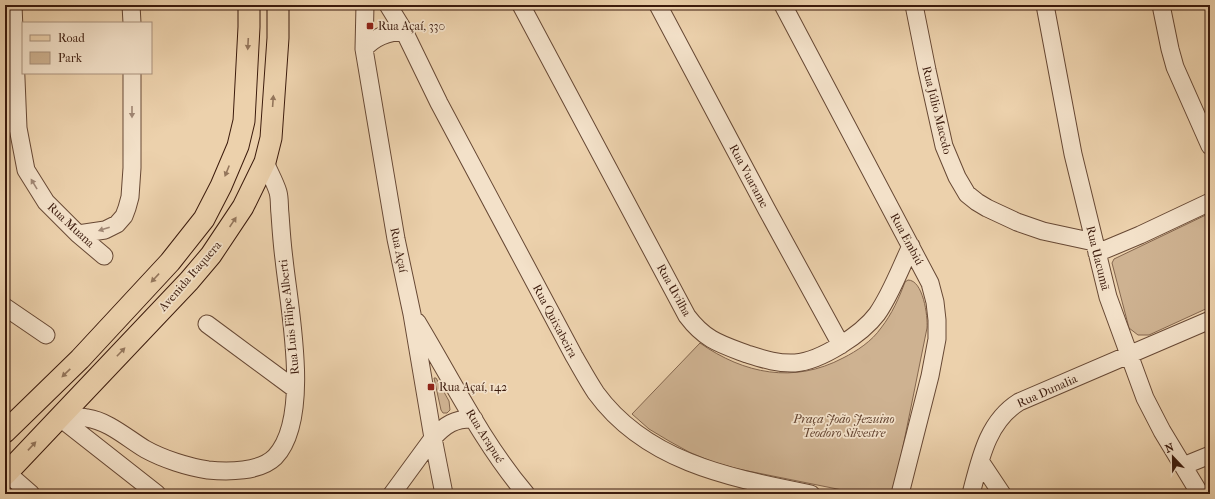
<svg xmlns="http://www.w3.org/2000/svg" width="1215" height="499" font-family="'IM FELL French Canon',serif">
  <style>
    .green { fill: #ceb291; stroke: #84664e }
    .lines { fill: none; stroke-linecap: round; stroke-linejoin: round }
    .minor-casing { stroke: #674834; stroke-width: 19 }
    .major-casing { stroke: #3b1a0c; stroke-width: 23 }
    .minor { stroke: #f3e1c9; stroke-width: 17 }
    .major { stroke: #ecd1ac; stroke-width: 21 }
    .oneway { fill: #94765c }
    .oneway2 { fill: #a08774 }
    .poi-dot { fill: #8f2418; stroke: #f3e1c9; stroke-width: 1.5 }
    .labels { text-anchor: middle; stroke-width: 3.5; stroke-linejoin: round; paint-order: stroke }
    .poi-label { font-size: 12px; fill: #3b1a0c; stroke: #f3e1c9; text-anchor: start }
    .street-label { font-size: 12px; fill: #3b1a0c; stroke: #f3e1c9 }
    .park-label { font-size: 12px; font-style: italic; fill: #60402d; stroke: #f3e1c9 }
  </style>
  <rect width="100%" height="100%" fill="#ecd1ac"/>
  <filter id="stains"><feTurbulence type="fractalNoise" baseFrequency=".005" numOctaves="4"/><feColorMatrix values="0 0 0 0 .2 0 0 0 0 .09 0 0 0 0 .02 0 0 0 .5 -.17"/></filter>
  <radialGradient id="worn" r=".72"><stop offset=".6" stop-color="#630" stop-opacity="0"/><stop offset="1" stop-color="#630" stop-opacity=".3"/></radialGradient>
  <path class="green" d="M1210,213v94l-61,28h-11l-9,-7 -17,-65 2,-4z
    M908,280c15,0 20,36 19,48l-32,158 -5,8h-28l-124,-25 -25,-7 -24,-10 -20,-11 -20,-12 -17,-15 68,-71c44,31 94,41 143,15 14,-7 29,-17 38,-30 11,-14 18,-30 24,-46z
    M434,378h2l13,23 1,9 -3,3h-4l-2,-3z"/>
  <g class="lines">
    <defs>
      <path id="minor" d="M13,5l5,123 8,42 20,32 32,32 26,22
        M131,5l1,18
        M365,5l-1,44 32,190 16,75 21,124 11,56
        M388,5l16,26 35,72 135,253c7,12 14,25 22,37 51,70 136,85 215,101
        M521,5l166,311c18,24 33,28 60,38 16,5 31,10 48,9 26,-2 67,-29 82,-49 14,-20 23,-45 34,-68
        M658,5l109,205 74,135
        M783,5l147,278 5,19 2,18v19l-7,37 -30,118
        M914,5l13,65 17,76 13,31 10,17 10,8 10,6 30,14 26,9 51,11
        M1045,5l28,149 35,143 37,101 17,33 38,63
        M1161,5l9,44 5,18 35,79
        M364,49c10,-12 24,-17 40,-18
        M78,234l27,-4 12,-6 7,-8 3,-8 3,-11 2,-29v-95
        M1097,253l43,-18 70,-33
        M5,307l41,28
        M417,322c35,58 65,120 109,172
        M207,324l88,65
        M59,417c9,0 19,-1 28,1 21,3 40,20 58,31 18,10 43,18 63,21 20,2 52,2 67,-13 37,-39 14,-149 9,-198 -2,-15 -3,-30 -4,-45 -1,-7 0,-15 -2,-22 -3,-10 -9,-20 -13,-30
        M59,417l98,77
        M980,461l22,33
        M1183,466l27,-11
        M7,473l24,21
        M392,494l41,-56c12,-13 22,-20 41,-19
        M971,494c9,-34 16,-72 48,-92l191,-82"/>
      <path id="major" d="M5,432l75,-73 90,-97 34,-43 17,-33 17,-40 6,-25 5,-94v-22
        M5,475l184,-194 22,-26 32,-48 22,-45 6,-24 7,-100v-33"/>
    </defs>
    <use href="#minor" class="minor-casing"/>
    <use href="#major" class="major-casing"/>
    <use href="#minor" class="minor"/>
    <use href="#major" class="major"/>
  </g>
  <defs><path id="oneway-solid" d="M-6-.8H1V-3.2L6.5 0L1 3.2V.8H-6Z"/></defs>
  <g class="oneway">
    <use href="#oneway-solid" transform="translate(248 44) rotate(93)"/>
    <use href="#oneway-solid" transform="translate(273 101) rotate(-86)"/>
    <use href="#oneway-solid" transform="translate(227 171) rotate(112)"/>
    <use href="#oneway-solid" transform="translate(233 222) rotate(-56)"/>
    <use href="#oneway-solid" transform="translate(155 278) rotate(133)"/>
    <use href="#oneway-solid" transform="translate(121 352) rotate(-46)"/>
    <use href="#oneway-solid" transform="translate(66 373) rotate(136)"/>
    <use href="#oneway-solid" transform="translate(32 446) rotate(-47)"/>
  </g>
  <g class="oneway2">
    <use href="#oneway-solid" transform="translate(132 112) rotate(90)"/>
    <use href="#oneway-solid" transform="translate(34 184) rotate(-121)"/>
    <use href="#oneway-solid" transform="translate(104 229) rotate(162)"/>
  </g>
  <g class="poi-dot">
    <rect x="366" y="22" width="8" height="8" rx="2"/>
    <rect x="427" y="383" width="8" height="8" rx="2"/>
  </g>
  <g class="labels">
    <g class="poi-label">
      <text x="378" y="30">Rua Açaí, 330</text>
      <text x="439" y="391">Rua Açaí, 142</text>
    </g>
    <g class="street-label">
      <text transform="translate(937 110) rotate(76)" y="4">Rua Júlio Macedo</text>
      <text transform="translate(749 176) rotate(62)" y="4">Rua Vuarame</text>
      <text transform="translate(71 225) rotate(43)" y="4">Rua Muana</text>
      <text transform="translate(907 239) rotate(62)" y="4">Rua Embiú</text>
      <text transform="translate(399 250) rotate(78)" y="4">Rua Açaí</text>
      <text transform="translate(1098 258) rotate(76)" y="4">Rua Uacumã</text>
      <text transform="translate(190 276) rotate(-49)" y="4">Avenida Itaquera</text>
      <text transform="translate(674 290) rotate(61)" y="4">Rua Uvilha</text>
      <text transform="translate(289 317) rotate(-96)" y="4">Rua Luis Filipe Alberti</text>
      <text transform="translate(555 321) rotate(62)" y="4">Rua Quixabeira</text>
      <text transform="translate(1047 391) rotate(-24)" y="4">Rua Dunalia</text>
      <text transform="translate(485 436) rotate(58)" y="4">Rua Arapué</text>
    </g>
    <g class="park-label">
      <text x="844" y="423">Praça João Jezuino<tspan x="844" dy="14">Teodoro Silvestre</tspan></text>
    </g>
  </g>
  <rect width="1215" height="499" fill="none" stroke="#ecd1ac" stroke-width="20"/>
  <rect x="6" y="6" width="1203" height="487" fill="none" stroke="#3b1a0c" stroke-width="2"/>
  <rect x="10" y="10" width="1195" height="479" fill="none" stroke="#3b1a0c"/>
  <rect x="22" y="22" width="130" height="52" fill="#f3e1c9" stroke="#a9917d"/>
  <rect x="30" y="35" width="20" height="6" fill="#ecd1ac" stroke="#a9917d"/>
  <text x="58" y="42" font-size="12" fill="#3b1a0c">Road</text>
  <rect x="30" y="52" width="20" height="12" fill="#ceb291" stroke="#a9917d"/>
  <text x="58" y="62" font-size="12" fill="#3b1a0c">Park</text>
  <g transform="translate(1173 457) rotate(338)" stroke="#f3e1c9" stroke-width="3" paint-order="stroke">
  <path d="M0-3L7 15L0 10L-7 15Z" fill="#3b1a0c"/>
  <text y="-6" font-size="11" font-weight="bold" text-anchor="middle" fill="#3b1a0c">N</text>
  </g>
  <rect width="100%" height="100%" filter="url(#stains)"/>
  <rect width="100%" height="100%" fill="url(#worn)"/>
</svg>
